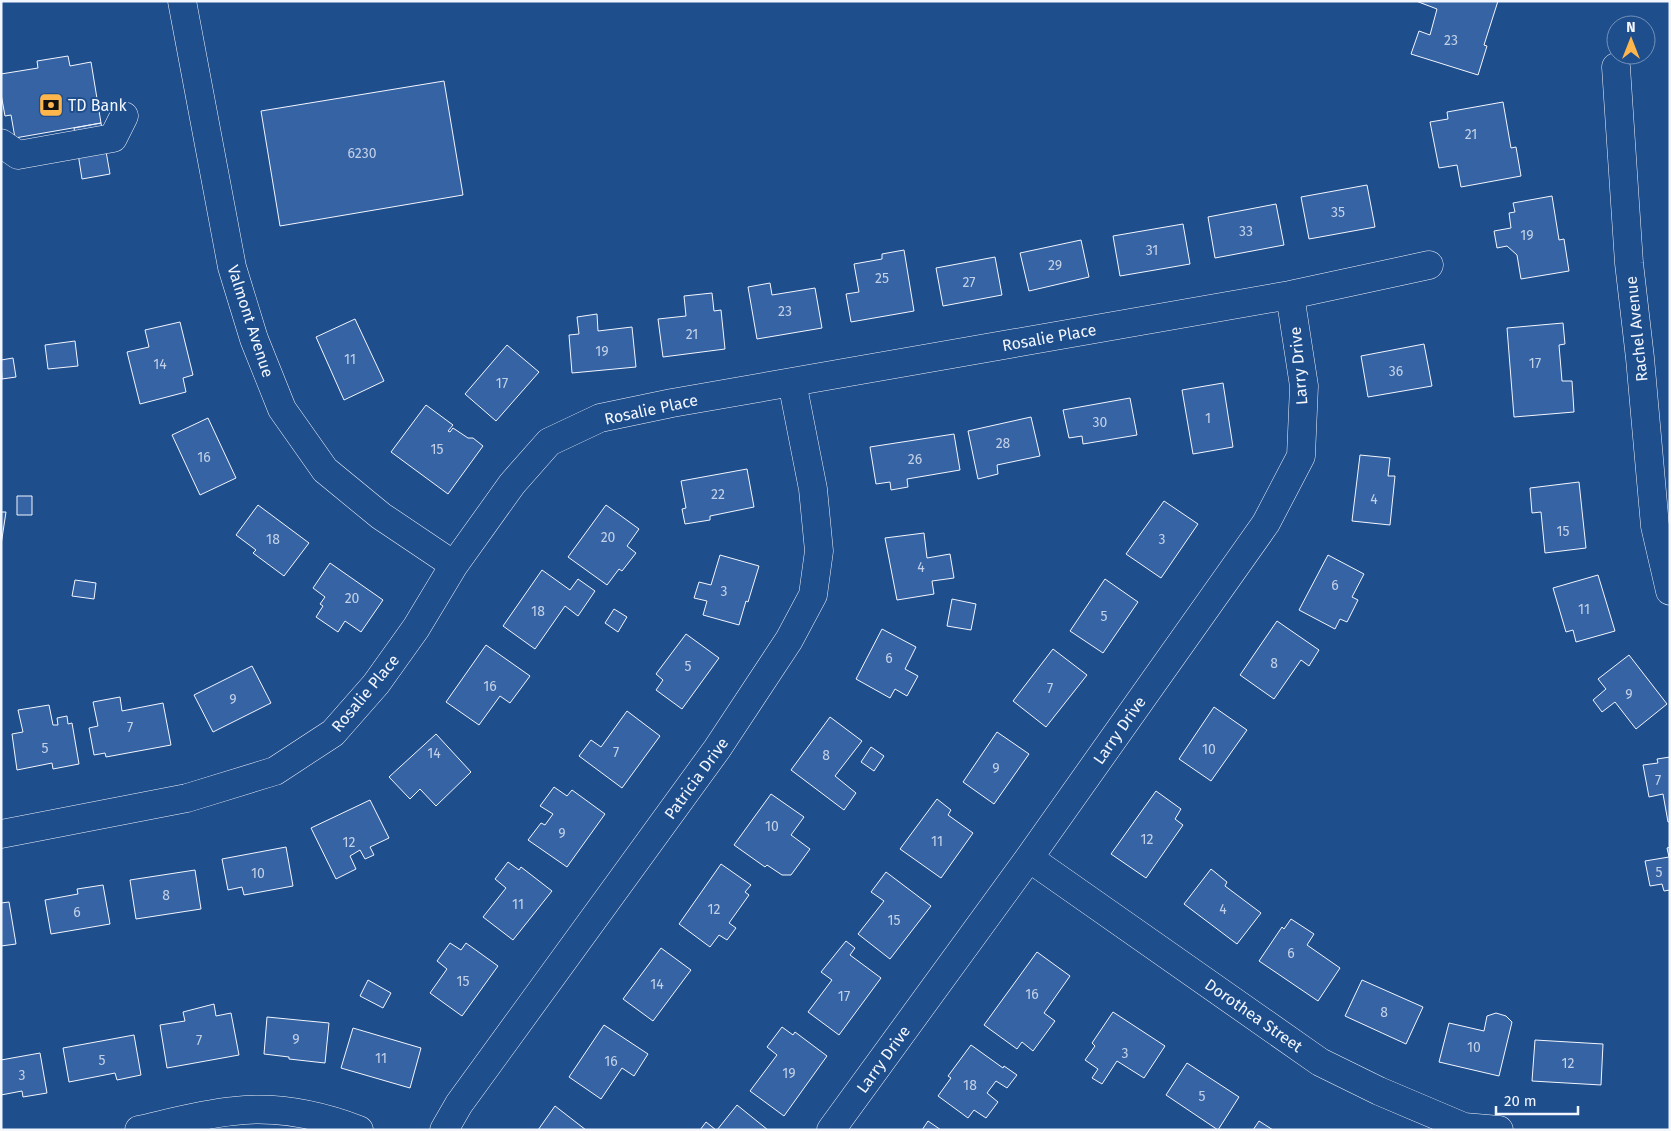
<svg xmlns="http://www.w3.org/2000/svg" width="1671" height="1131" font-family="'Fira Sans',sans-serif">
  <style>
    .building { fill: #3563a3; stroke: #f2f6ff }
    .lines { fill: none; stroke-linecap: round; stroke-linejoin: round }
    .minor-casing { stroke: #f2f6ff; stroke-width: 29 }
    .minor { stroke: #1f4e8c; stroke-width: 28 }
    .labels { text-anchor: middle; stroke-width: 4; stroke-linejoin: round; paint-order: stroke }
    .number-label { font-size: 14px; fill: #c3d1e8 }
    .poi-label { font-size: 16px; fill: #f2f6ff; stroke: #1f4e8c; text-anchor: start }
    .street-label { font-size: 16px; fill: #f2f6ff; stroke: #1f4e8c }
  </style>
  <rect width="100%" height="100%" fill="#1f4e8c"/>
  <path class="building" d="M1416,1h82l-14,44 3,1 -9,29 -67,-21 8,-23 11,4 7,-26z
    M68,56l2,10 21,-4 10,61 -86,15 -4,-23 -6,1 -4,-22v-20l37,-6 -1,-7z
    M444,81l19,114 -183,31 -19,-115z
    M1503,102l8,46 5,-1 5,29 -60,11 -4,-22 -18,3 -9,-46 18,-3 -1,-7z
    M101,123l9,51 -28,5 -8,-51z
    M1367,185l8,42 -66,12 -8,-42z
    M1552,196l7,44 5,-1 5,32 -48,8 -4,-24 -10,-9 -10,2 -3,-17 17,-3 -2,-15 6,-1 -2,-9z
    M1276,204l8,41 -69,13 -7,-41z
    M1183,224l7,40 -70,12 -7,-40z
    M1081,240l8,37 -60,14 -9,-38z
    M904,250l10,61 -63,11 -5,-28 13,-2 -5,-28 28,-5v-5z
    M995,257l7,38 -59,11 -7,-38z
    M770,283l2,12 43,-7 7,40 -65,11 -9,-52z
    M712,293l2,18 7,-1 4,39 -62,8 -5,-38 28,-3 -2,-20z
    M597,314l1,17 34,-4 4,40 -64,6 -3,-38 10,-1 -2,-17z
    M355,319l29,62 -40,19 -28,-63z
    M180,322l13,53 -10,3 3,14 -46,12 -13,-52 22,-5 -4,-17z
    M1563,323l2,21 -6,1 3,36h10l2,31 -60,5 -7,-89z
    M75,341l3,25 -30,3 -3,-24z
    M1424,344l8,42 -64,11 -7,-41z
    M507,345l32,27 -43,49 -31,-27z
    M13,358l3,19 -14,2 -1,-19z
    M1223,383l10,64 -40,7 -11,-64z
    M1130,398l7,37 -54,9 -1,-8 -13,2 -6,-28z
    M426,405l27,20 -5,6 2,1 3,-4 15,10h5l10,8 -35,48 -57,-42z
    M1031,417l9,39 -43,9 1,9 -20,5 -10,-48z
    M208,418l28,60 -36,17 -28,-60z
    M954,434l6,36 -53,9 1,8 -17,3 -1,-8 -14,2 -6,-37z
    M1360,455l30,3 -2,18h7l-5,49 -38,-4z
    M747,469l7,38 -44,9v4l-25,4 -3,-15 4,-1 -5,-27z
    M1579,482l7,66 -41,5 -4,-41 -9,1 -2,-25z
    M17,496h15v19h-15z
    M1164,501l34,23 -37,54 -35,-24z
    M258,505l51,38 -25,33 -31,-23 3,-3 -20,-15z
    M606,505l33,24 -12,17 9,7 -14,18 -3,-2 -12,16 -39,-28z
    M1,512h5l-5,33z
    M924,533l3,25 23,-4 4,24 -22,3 2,13 -37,6 -12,-62z
    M720,555l39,11 -11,36 -2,-1 -7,24 -36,-10 4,-14 -13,-3 5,-16 12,3z
    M1328,555l36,19 -12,23 6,3 -11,22 -7,-3 -5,10 -36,-19z
    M330,563l53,37 -22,32 -16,-11 -7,11 -22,-15 7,-11 -3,-2 5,-7 -12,-9z
    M542,570l28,20 8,-11 17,12 -17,25 -13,-10 -30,43 -32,-23z
    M1598,575l17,56 -39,11 -3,-12 -7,2 -13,-44z
    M1105,579l33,23 -35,51 -33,-22z
    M75,580l21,3 -2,16 -22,-3z
    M952,599l24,5 -5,26 -24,-4z
    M614,609l13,8 -9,15 -13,-9z
    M1277,621l42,29 -10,16 -8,-6 -27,39 -34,-24z
    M882,629l34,18 -11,22 13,7 -11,20 -12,-7 -5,9 -34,-19z
    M686,634l33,24 -37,51 -26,-19 7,-10 -7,-6z
    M486,645l44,31 -20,27 -10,-7 -21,29 -33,-23z
    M1053,649l34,26 -41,52 -33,-26z
    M1629,655l38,49 -31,25 -21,-27 -13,10 -9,-12 13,-11 -8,-10z
    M252,666l19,37 -58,29 -19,-37z
    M120,697l2,14 41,-8 8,42 -65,12 -1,-4 -11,2 -5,-27 9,-2 -5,-24z
    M49,705l4,20h5l-1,-7 10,-2 1,8 4,-1 7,41 -26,5 -1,-6 -35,7 -5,-36 11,-2 -5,-22z
    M1214,707l33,23 -36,51 -32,-22z
    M627,711l33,25 -38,52 -43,-32 12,-16 10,7z
    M830,717l32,24 -27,35 21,17 -12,17 -53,-40z
    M997,732l32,22 -35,50 -31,-22z
    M436,734l35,38 -35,34 -16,-17 -10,10 -21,-22z
    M871,747l13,9 -10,15 -13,-9z
    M1670,757v65h-2l-5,-28 -14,3 -6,-32 15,-2 -1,-4z
    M554,787l13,9 5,-6 33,24 -38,53 -39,-27 13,-17 4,2 8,-11 -13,-8z
    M1156,791l25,18 -6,10 8,6 -37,53 -35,-24z
    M771,794l33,23 -13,18 19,14 -19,26h-9l-15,-10 -2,2 -31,-22z
    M937,799l14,11 -3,5 25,18 -32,45 -41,-29z
    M370,800l19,38 -19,9 4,8 -9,4 -5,-9 -10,6 6,13 -20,10 -25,-51z
    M286,847l7,39 -49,9 -2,-8 -14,3 -6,-31z
    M1670,847v43l-6,1 -2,-7 -12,2 -5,-25 24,-4 -2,-9z
    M508,862l11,8 2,-3 31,24 -39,49 -30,-23 23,-29 -11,-9z
    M721,864l30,21 -6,7 4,3 -20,28 7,5 -9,12 -8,-5 -9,12 -31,-23z
    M1211,869l16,13 -2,4 36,27 -24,31 -53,-40z
    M195,870l6,39 -65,10 -6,-39z
    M886,872l45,34 -41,53 -32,-25 26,-33 -13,-9z
    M103,885l7,39 -59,10 -6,-34 33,-6 -1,-5z
    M9,902l7,42 -15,2v-43z
    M1291,919l23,15 -7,11 33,23 -22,33 -59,-40 23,-34 2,2z
    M846,941l9,7 -5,7 31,23 -42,57 -31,-23 24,-32 -11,-8z
    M450,943l11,7 5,-7 32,23 -36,50 -32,-23 17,-24 -10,-8z
    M661,948l30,22 -38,51 -30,-22z
    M1037,952l33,24 -26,37 11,8 -22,30 -11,-9 -5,7 -33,-24z
    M368,980l23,13 -8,15 -23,-12z
    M1362,980l61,27 -17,37 -61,-28z
    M214,1004l2,12 15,-3 8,42 -72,13 -7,-43 25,-4 -2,-9z
    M1113,1012l52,34 -21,32 -27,-17 -15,23 -10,-6 6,-9 -13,-9 10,-14 -3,-3z
    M1496,1013l10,3 6,6 -13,54 -60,-14 10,-39 35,8 3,-15z
    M267,1017l62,6 -4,40 -36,-4v-2l-25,-3z
    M604,1025l44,29 -14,22 -12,-8 -21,31 -32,-22z
    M782,1027l11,8 2,-3 32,24 -43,60 -34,-25 27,-36 -10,-8z
    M353,1028l68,20 -11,40 -69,-20z
    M134,1035l7,40 -24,5 -2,-7 -46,9 -6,-34z
    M1535,1040l68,4 -2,41 -69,-4z
    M971,1045l32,23 1,-2 13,9 -10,13 -11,-7 -9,12 11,9 -12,16 -12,-8 -6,8 -30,-22 13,-18 -3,-2z
    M40,1053l7,40 -24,4 -1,-6 -21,4v-35z
    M1187,1063l52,34 -21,33 -52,-35z
    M737,1105l31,25h-51z
    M555,1106l31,24h-48z
    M928,1121l13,9h-19z
    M1259,1121l14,9h-20z
    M706,1122l10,8h-16z"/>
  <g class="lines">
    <defs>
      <path id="minor" d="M182,1l50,266 22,72 28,70 43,61 56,46 73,49
        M1616,67l13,196 11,95 15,168 15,65
        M1,143l17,12 95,-17 11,-22
        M1,834l186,-36 88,-27 58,-38 43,-49 40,-56 38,-63 58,-81 37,-42 51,-24 72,-15 618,-108 139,-30
        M1029,858l291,204 59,29 85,36 35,3
        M139,1130c31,-7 63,-16 95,-19 42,-5 86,4 125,19
        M444,1130l15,-26 258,-355 72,-109 24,-45 6,-44 -6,-62 -21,-107
        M831,1130l198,-272 237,-335 35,-67 3,-70 -14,-91"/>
    </defs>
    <use href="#minor" class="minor-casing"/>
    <use href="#minor" class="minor"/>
  </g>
  <defs>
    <symbol id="bank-square" viewBox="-11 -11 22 22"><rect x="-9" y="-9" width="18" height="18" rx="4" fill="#ffb74d" stroke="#1f4e8c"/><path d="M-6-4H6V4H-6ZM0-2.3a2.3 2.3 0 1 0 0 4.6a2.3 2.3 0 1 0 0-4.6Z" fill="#111"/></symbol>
  </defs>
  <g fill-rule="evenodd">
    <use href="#bank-square" x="37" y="91" width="28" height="28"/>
  </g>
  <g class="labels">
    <g class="number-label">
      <text x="1451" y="45">23</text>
      <text x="1471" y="139">21</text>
      <text x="362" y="158">6230</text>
      <text x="1338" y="217">35</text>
      <text x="1246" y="236">33</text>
      <text x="1527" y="240">19</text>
      <text x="1152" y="255">31</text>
      <text x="1055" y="270">29</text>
      <text x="882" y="283">25</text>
      <text x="969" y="287">27</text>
      <text x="785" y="316">23</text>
      <text x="692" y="339">21</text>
      <text x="602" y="356">19</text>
      <text x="350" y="364">11</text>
      <text x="1535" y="368">17</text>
      <text x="160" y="369">14</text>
      <text x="1396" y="376">36</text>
      <text x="502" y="388">17</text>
      <text x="1208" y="423">1</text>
      <text x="1100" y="427">30</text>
      <text x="1003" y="448">28</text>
      <text x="437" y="454">15</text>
      <text x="204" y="462">16</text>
      <text x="915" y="464">26</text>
      <text x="718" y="499">22</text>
      <text x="1374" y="504">4</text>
      <text x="1563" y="536">15</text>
      <text x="608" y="542">20</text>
      <text x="273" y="544">18</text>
      <text x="1162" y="544">3</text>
      <text x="921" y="572">4</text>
      <text x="1335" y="590">6</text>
      <text x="724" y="596">3</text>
      <text x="352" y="603">20</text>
      <text x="1584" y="614">11</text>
      <text x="538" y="616">18</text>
      <text x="1104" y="621">5</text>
      <text x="889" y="663">6</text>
      <text x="1274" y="668">8</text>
      <text x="688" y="671">5</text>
      <text x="490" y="691">16</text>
      <text x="1050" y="693">7</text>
      <text x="1629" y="699">9</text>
      <text x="233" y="704">9</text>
      <text x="130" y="732">7</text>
      <text x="45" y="753">5</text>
      <text x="1209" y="754">10</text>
      <text x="616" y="757">7</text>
      <text x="434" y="758">14</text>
      <text x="826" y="760">8</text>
      <text x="996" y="773">9</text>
      <text x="1658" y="785">7</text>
      <text x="772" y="831">10</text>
      <text x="562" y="838">9</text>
      <text x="1147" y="844">12</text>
      <text x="937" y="846">11</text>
      <text x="349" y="847">12</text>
      <text x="1659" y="877">5</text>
      <text x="258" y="878">10</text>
      <text x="166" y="900">8</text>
      <text x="518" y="909">11</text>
      <text x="714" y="914">12</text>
      <text x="1223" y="914">4</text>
      <text x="77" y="917">6</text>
      <text x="894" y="925">15</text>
      <text x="1291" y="958">6</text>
      <text x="463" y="986">15</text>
      <text x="657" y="989">14</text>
      <text x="1032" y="999">16</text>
      <text x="844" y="1001">17</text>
      <text x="1384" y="1017">8</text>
      <text x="296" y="1044">9</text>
      <text x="199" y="1045">7</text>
      <text x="1474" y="1052">10</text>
      <text x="1125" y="1058">3</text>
      <text x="381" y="1063">11</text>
      <text x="102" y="1065">5</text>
      <text x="611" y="1066">16</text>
      <text x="1568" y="1068">12</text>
      <text x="789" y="1078">19</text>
      <text x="22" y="1080">3</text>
      <text x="970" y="1090">18</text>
      <text x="1202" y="1101">5</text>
    </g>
    <g class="poi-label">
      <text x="68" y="111">TD Bank</text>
    </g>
    <g class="street-label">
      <text transform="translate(251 321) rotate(72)" y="6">Valmont Avenue</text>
      <text transform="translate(1636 329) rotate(-96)" y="6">Rachel Avenue</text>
      <text transform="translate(1049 337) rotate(-10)" y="6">Rosalie Place</text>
      <text transform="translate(1298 366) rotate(-95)" y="6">Larry Drive</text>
      <text transform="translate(651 409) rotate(-12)" y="6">Rosalie Place</text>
      <text transform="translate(365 693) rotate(-50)" y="6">Rosalie Place</text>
      <text transform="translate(1119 730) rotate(-55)" y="6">Larry Drive</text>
      <text transform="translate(696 778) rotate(-54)" y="6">Patricia Drive</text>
      <text transform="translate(1254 1015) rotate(35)" y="6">Dorothea Street</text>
      <text transform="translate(883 1059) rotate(-54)" y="6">Larry Drive</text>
    </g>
  </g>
  <rect width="1671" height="1131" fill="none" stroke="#f2f6ff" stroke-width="5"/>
  <g transform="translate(1631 40)"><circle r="24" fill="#1f4e8c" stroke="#7391ba"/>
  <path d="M0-4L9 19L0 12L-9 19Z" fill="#ffb74d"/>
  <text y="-8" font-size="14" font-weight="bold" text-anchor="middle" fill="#f2f6ff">N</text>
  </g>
  <path d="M1496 1106v8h82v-8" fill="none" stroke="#f2f6ff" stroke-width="2.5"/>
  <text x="1504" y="1106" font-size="15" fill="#f2f6ff" stroke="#1f4e8c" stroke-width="4" paint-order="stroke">20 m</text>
</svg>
